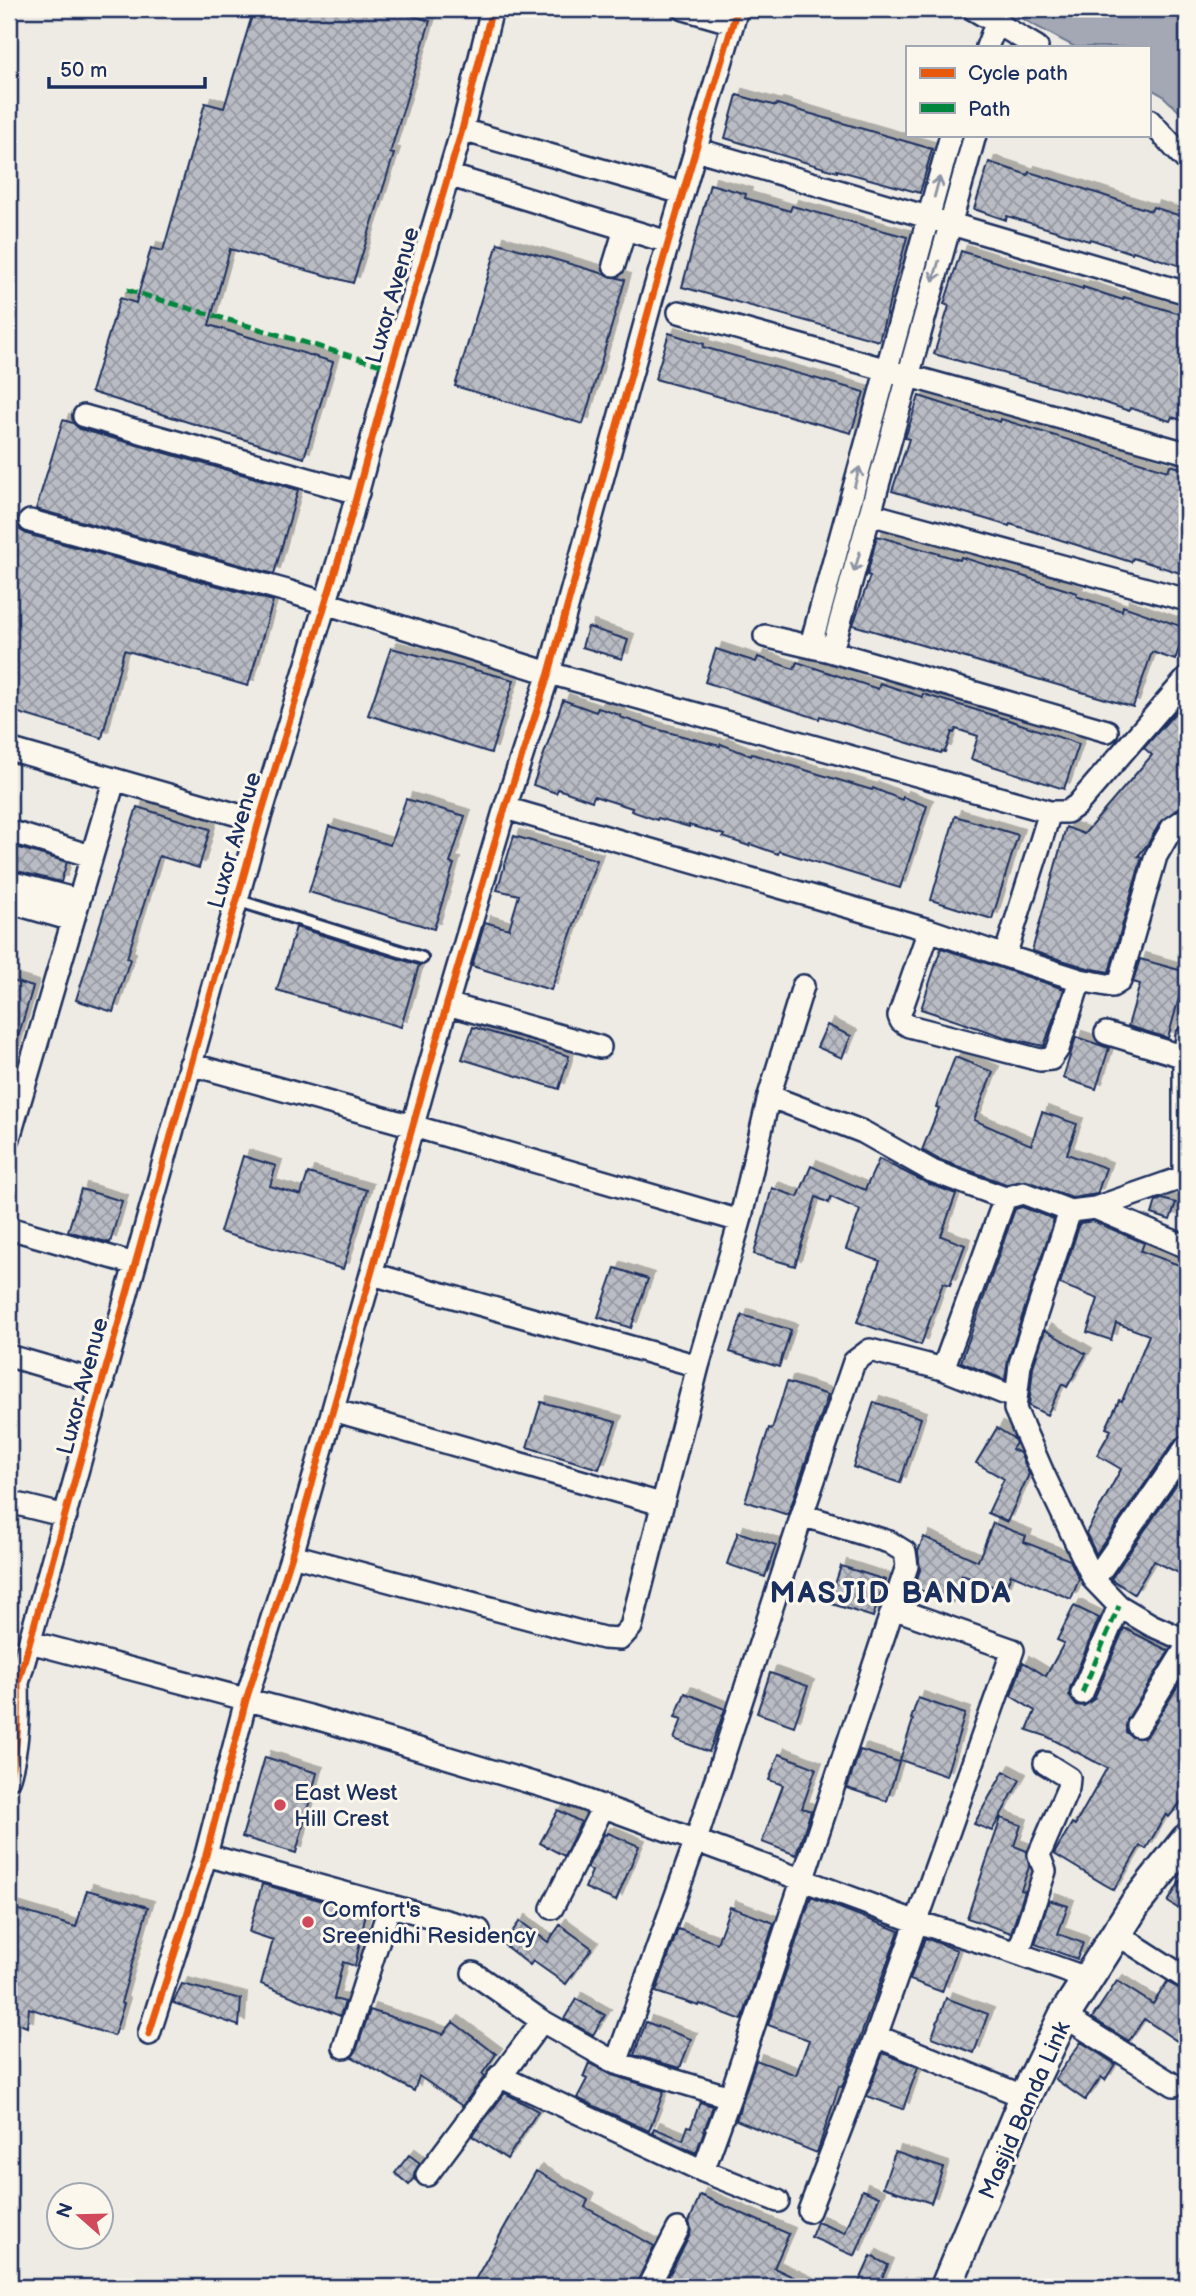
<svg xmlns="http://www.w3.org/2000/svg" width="1196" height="2296" font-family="'Balsamiq Sans',sans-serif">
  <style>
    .water { fill: #a3a8b4; stroke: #6d7892; stroke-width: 2 }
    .building { fill: url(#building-cross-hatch); stroke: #1b2f5e; stroke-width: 2; filter: url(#shadow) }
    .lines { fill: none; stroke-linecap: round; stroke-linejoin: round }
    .lane-casing { stroke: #1b2f5e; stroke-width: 16 }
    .street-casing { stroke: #1b2f5e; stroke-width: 26 }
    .secondary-casing { stroke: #1b2f5e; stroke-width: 35 }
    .lane { stroke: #fbf7ec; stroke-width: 10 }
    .street { stroke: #fbf7ec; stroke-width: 21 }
    .secondary { stroke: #fbf7ec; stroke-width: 30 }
    .quiet { stroke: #00873e; stroke-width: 5; stroke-dasharray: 10 5; stroke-linecap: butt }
    .cycleway-casing { stroke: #fbf7ec; stroke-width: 11 }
    .cycleway { stroke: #e8590c; stroke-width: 7 }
    .oneway { stroke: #8b93a5 }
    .poi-dot { fill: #d1495b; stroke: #fbf7ec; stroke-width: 2.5 }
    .labels { text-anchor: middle; stroke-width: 6; stroke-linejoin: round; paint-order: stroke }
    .street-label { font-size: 23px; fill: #1b2f5e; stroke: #fbf7ec }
    .poi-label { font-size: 23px; fill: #1b2f5e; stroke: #fbf7ec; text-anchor: start }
    .district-label { font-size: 30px; font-weight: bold; letter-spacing: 2px; fill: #1b2f5e; stroke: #fbf7ec }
  </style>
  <defs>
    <pattern id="building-cross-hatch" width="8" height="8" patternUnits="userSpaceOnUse" patternTransform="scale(1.75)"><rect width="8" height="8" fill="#b9bcc3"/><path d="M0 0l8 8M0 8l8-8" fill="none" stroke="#9699a2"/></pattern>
    <filter id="shadow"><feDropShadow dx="6" dy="-6" stdDeviation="0" flood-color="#0004"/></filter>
  </defs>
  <rect width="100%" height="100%" fill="#eeebe4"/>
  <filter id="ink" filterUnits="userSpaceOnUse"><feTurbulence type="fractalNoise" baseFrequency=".0143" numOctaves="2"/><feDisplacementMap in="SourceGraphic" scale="14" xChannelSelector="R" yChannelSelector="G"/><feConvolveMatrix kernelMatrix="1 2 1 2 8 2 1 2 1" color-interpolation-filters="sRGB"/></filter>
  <g filter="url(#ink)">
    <path class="water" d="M1004,9h183v110l-25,-24 -13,-7v-41h-74z"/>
    <path class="building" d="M254,9h137l39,12 -40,132 4,1 -41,129 -123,-34 -21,76 124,37 -29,96 -213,-66 29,-94 16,5 15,-55 12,3 42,-148 19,5z
      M737,95l39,11 1,-2 155,45 -12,44 -83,-23v2l-112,-34z
      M989,162l39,13 1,-3 40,12 82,27 2,-4 34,11v50l-54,-17 -1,2 -42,-14 -1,2 -82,-25 -1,4 -32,-11z
      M710,184l36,10 -1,4 45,13 2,-5 115,31 -28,104 -197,-54z
      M498,243l127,37 -42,144 -128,-38z
      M961,251l122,38v-2l40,13 1,-3 63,19v106l-15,-5 -2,4 -40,-13 -1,3 -41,-14 -154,-43 15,-48 -5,-2z
      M669,333l35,11 -1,3 161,45 -13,41 -196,-54z
      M919,396l81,26 1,-3 167,52 2,-6 17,5v81l-7,22 -47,-15 -2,4 -121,-38 -1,2 -117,-35 17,-52 -4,-1z
      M63,420l10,3 7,6 218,61 -24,84 -238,-65z
      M12,522l5,2 3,6 7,4 246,67 -25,85 -124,-36 -22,88 -93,-28v-176z
      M877,536l83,24 1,-3 116,36 -1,3 46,15 1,-5 63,22 -11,32 -23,-8 -19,55 -280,-82 17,-49 -3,-1z
      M588,627l40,13 -6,19 -40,-12z
      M391,648l123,32 -23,73 -123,-38z
      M716,649l40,13 2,-5 36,12 3,-7 81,27 2,-6 42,14 1,-3 83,25 73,25 -15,45 -93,-30 7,-23 -22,-7 -2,4 -2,-1 -7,20 -3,-1 -1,2 -121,-37 -1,3 -114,-37z
      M1187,699v97l-11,14 -15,11 -12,21 -11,14 4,1 -33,115 -21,-4 -56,-17 34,-124 18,7 68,-79 -8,-7z
      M563,700l33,12 2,-4 22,7v2l36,12 64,17 1,-2 30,12 1,-2 120,36 1,-2 29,12 1,-3 24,9 -27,82 -121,-37 -1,3 -28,-10 -1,2 -26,-9 1,-2 -35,-10v2l-31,-9 -1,2 -26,-9 1,-3 -38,-12 -2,5 -34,-12 -2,4 -23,-8z
      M406,799l59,17 -15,47 4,1 -20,65 -125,-37 20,-66 61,19z
      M137,807l73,22 -11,39 -40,-12 -32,102 3,1 -17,53 -37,-12z
      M955,816l63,19 -26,84 -61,-19z
      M514,836l83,24 -46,130 -79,-24 13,-44 24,7 10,-34 -22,-5z
      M16,847l51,15 -6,20 -52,-13v-20z
      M296,927l123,38 -18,62 -124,-37z
      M941,948l123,41 -20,57 -36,-8 -87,-29z
      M1140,959l46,13 -18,66 -40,-12 12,-42 -7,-2z
      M9,980l24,7 -20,67 -4,-1z
      M827,1025l24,11 -9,22 -25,-11z
      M473,1027l96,29 -10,33 -97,-30z
      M1076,1037l33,11 -13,41 -33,-11z
      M955,1057l38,15 -19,48 57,25 11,-33 35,12 -10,30 39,14 -9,26 -25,4 -45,-17 -21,3 -68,-25 -16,-9 17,-42 -3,-1z
      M243,1156l33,10 -6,20 31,9 7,-22 59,17 -24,79 -123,-37z
      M879,1159l48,24 29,11 -15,42 24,9 -15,40 -7,-2 -22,62 -64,-23 23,-61 -34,-12 14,-39 -29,-13 -2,6 -13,-6 -21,69 -41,-12 18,-66 26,9 13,-31 54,24z
      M81,1189l41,12 -12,42 -42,-12z
      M1162,1199l14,4 -6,17 -18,-6 4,-13z
      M1022,1207l32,12 -46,141 -3,20 -44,-18 54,-153z
      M1093,1221l51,22 -3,8 46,17v165l-11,6 -80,115 -10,-21 35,-64 -24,-14 14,-25 -5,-2 13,-28 3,1 27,-66 -33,-12 -5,17 -24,-8 11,-33 -38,-15 20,-61z
      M615,1268l33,11 -17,49 -33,-11z
      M742,1315l49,15 -12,37 -49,-15z
      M1045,1330l41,24 -19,33 -5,-3 -15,31 -18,-9 4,-39z
      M787,1382l41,13 -40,120 -43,-14 24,-73 3,1z
      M541,1402l75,20 -17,47 -72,-22z
      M874,1402l47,16 -21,65 -47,-16z
      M997,1428l16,10 3,5 -4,6 8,4 9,21 -22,48 -19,-9 16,-34 -28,-16z
      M1187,1469v108l-33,-16 -20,33 -23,-15z
      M993,1523l33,13 -2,6 46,18 9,19 -8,20 -60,-25 -6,17 -43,-16 -10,27 -38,-14 6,-18 -2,-19 6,-14 54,24z
      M738,1532l38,13 -11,32 -38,-13z
      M841,1566l44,14 -12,37 -44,-14z
      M1074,1606l25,12 -29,70 -1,7 7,10 8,1 10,-7 30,-71 45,23 -42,69 -1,12 6,5 12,1 5,-5 38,-62v124l-18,22 -3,-3 -20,35 -6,-3 -26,44 -60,-36 18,-31 3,2 32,-57 -61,-32 -19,-6 8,-19 -24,-15 12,-34 23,14 18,-33 -7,-3z
      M770,1673l38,13 -14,40 -37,-13z
      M685,1693l40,16 -16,43 -35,-13 8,-20 -7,-2z
      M918,1698l47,16 -19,62 -46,-16 13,-40 -2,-1z
      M860,1750l39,12 -12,39 -40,-13z
      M779,1754l37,14 -14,40 9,3 -15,44 -34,-13 21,-57 -14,-5z
      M265,1757l52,16 -21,80 -54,-16z
      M1004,1771l16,9 -28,51 -18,-7z
      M558,1810l23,12 -17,34 -24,-13z
      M1001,1818l20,7 -7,21 13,5 2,16 -8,23 4,1 -14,42 -44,-15z
      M608,1833l31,13 -23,55 -31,-13 7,-17 -5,-3 17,-34 3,1z
      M1187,1869v45l-19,-12z
      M262,1884l104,29 -11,53 -12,-4 -9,37 11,3 -5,14 -79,-32 12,-44 -24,-8z
      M87,1890l61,17 -27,96 3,1 -10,32 -85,-28 -2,19 -18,-7v-113l67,20z
      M811,1897l88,34 -57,156 -3,-1 -22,67 -81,-33 20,-60 40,15 13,-35 -41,-15z
      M1049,1900l19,6 -10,28 25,9 -6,16 -42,-15z
      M730,1907l44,16 -32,97 -42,-16 -1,2 -43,-14 22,-63 39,14z
      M520,1921l28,21 12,-17 32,23 -26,36 -33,-23 -3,4 -27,-21z
      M925,1938l32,12 -15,42 -32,-12z
      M1117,1981l36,23 14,-22 20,10v33l-10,16 -33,-22 -15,22 -37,-23z
      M182,1984l59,15 -2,27 -66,-23z
      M946,1998l42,16 -14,39 -42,-16z
      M576,1999l29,16 -12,20 -29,-16z
      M370,2010l73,24 10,-12 43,32 -14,20 3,2 -23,30 -43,-30 -5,15 -62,-34 4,-6z
      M646,2022l45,17 -11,29 -46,-13z
      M1081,2042l34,22 -10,16 -4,-3 -16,23 -30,-21z
      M883,2053l35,14 -15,42 -36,-13z
      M589,2063l23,12 52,16 -15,40 -72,-33 10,-19 -4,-2z
      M505,2093l33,18 -31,48 -35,-23z
      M700,2102l13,4 -17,47 -44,-20 2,-5 29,12 5,-14 3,1z
      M895,2152l48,16 -12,35 -48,-16z
      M409,2155l11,8 -6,10 1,5 -6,7 -14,-12z
      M536,2171l52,29 -3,7 69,39 -19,41h-164z
      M862,2190l17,7 -24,59 -44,-19 6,-15 28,11z
      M700,2195l89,39 -15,34 40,19h-151l27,-52 1,-7 -2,-6z
      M871,2256l17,9 -10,22h-21z"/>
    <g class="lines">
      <defs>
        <path id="lane" d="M236,900l186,58"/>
        <path id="street" d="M684,9l49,14
          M973,9l64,38
          M987,47l10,-26
          M1149,120l38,41
          M462,130l220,63
          M951,135l-138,502 3,11 10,2 9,-10 140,-505
          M695,149l492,144
          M448,175l220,67
          M614,265l11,-36
          M679,312l508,141
          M84,416l274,77
          M870,514l317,86
          M30,521l257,70 262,82 501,139h17l10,-7 110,-127
          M765,636l51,12
          M826,650l281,81
          M9,749l250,72
          M505,808l424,122 76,26 45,-144
          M9,836l6,-3 76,23
          M9,882l69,18
          M9,902l63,18
          M929,930l-30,86 2,5 8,5 131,34 11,-1 7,-10 22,-69 32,6 8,-5 36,-125 16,-28 15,-10
          M1005,956l75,24
          M447,1004l153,43
          M1106,1033l79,24
          M190,1064l223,62 327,95
          M769,1096l94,36 69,39 73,27 18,-5 47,18 25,-3 92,-32
          M9,1138l105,-357
          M1184,1177v-118l3,-22
          M1095,1208l92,39
          M1070,1211l-50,153 -5,45 28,64 51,107 25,26 32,19 36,16
          M9,1228l126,36
          M372,1274l326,92
          M9,1356l94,27
          M943,1369l73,29
          M333,1410l328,94
          M9,1502l57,14
          M292,1555l311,83 17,1 11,-12 67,-261 42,-145 29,-125 34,-110
          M1094,1580l93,-134
          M30,1642l279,74 260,78 348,128 90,28 82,29
          M1082,1693l37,-87
          M1138,1726l49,-80
          M9,1778c9,-31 10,-62 9,-95l241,-862 86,-282 46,-171 71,-238 30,-121
          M206,1855l273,75
          M552,1908l51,-101
          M1117,1934l70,45
          M1018,1954l27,-83 -6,-16 29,-67 1,-10 -24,-15
          M473,1973l69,48 74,42 114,34
          M1064,2016l110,69
          M149,2034l57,-179 40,-155 46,-145 155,-551 58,-196 44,-135 103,-375 85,-289
          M876,2036l149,61
          M344,2047l46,-142
          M616,2063l80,-223 106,-325 52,-153 16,-12 73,19 62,-171
          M499,2076l204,95 75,30
          M703,2171l27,-74 177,-531 -2,-14 -16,-10 -87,-27
          M427,2175l115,-154
          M809,2211l67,-175 137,-386 -120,-42
          M648,2287l30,-58"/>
        <path id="secondary" d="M946,2287l79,-190 39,-81 72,-113 51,-64"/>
      </defs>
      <use href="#lane" class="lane-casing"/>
      <use href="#street" class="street-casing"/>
      <use href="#secondary" class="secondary-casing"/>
      <use href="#lane" class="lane"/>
      <use href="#street" class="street"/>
      <use href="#secondary" class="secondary"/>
      <path class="quiet" d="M127,290l264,78
        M1082,1693l37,-87"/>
      <defs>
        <path id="cycleway" d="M9,1778c9,-31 10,-62 9,-95l241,-862 86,-282 46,-171 71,-238 30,-121
          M149,2034l57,-179 40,-155 46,-145 155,-551 58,-196 44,-135 103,-375 85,-289"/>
      </defs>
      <use href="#cycleway" class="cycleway-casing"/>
      <use href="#cycleway" class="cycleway"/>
    </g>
    <defs><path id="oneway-shaft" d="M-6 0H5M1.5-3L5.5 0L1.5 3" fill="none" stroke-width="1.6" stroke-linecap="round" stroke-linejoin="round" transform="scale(1.75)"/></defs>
    <g class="oneway">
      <use href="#oneway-shaft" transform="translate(937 187) rotate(-75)"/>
      <use href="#oneway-shaft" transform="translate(936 271) rotate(106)"/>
      <use href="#oneway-shaft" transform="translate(857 477) rotate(-75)"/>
      <use href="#oneway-shaft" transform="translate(857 562) rotate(106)"/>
    </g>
  </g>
  <g class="poi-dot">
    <circle cx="280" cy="1805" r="7"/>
    <circle cx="308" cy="1922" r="7"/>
  </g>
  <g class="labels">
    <g class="street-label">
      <text transform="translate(392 295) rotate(-74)" y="8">Luxor Avenue</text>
      <text transform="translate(234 840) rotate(-74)" y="8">Luxor Avenue</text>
      <text transform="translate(82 1386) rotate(-75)" y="8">Luxor Avenue</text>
      <text transform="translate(1024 2110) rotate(-66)" y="8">Masjid Banda Link</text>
    </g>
    <g class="poi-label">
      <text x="294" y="1800">East West<tspan x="294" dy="26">Hill Crest</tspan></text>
      <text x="322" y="1917">Comfort's<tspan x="322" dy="26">Sreenidhi Residency</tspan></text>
    </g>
    <g class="district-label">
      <text x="891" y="1603">MASJID BANDA</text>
    </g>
  </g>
  <rect width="1196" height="2296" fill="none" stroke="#fbf7ec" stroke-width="35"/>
  <rect x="18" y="18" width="1161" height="2261" fill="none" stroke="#1b2f5e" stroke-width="2.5" filter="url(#ink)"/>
  <rect x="906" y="46" width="245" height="91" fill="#fbf7ec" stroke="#a1a7b3" stroke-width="2"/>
  <rect x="920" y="68" width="35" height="10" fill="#e8590c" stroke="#a1a7b3" stroke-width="2"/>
  <text x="968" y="80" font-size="21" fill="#1b2f5e">Cycle path</text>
  <rect x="920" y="103" width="35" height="10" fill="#00873e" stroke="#a1a7b3" stroke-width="2"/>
  <text x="968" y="116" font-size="21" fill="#1b2f5e">Path</text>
  <g transform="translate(80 2216) rotate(290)"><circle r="33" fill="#fbf7ec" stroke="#a1a7b3" stroke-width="2"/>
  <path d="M0-5L12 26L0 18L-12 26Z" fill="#d1495b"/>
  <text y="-10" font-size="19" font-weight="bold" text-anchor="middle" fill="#1b2f5e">N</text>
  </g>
  <path d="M49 77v10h156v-10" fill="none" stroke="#1b2f5e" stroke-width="3.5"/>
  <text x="60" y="77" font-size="21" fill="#1b2f5e" stroke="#fbf7ec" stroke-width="5" paint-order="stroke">50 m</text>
</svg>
